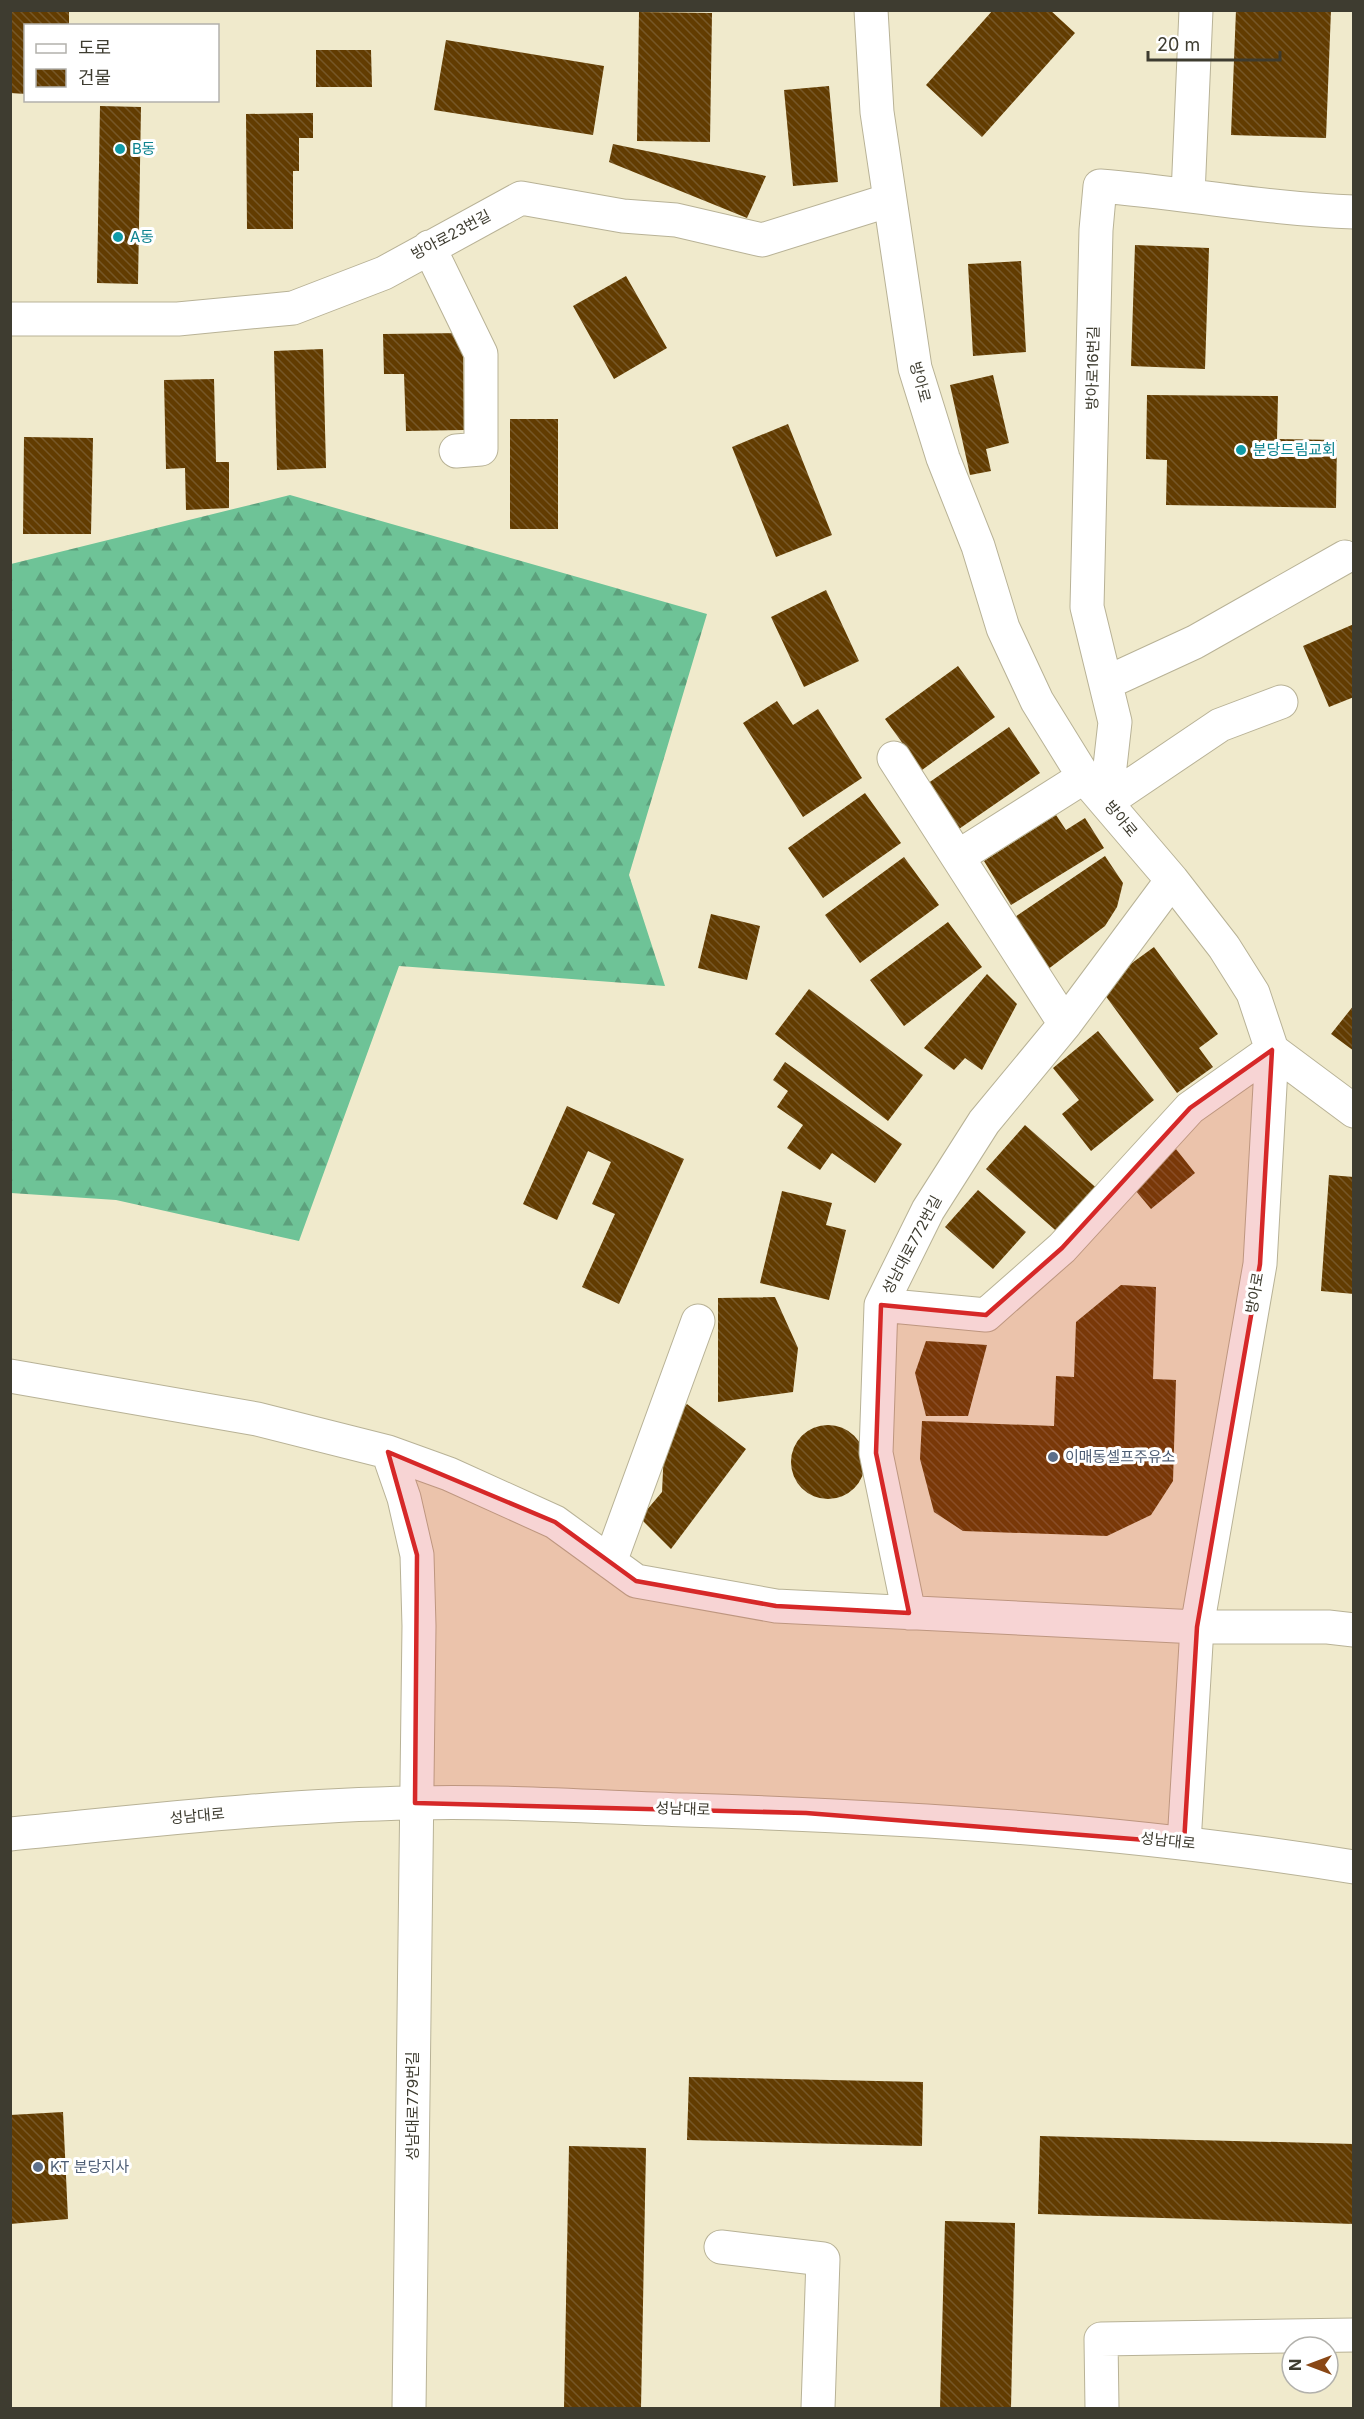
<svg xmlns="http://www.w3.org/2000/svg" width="1364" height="2419" font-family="Inter,'Noto Sans KR',sans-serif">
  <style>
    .forest { fill: url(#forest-firs) }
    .building { fill: url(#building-back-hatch) }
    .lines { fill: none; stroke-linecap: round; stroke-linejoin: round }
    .minor-casing { stroke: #b8b296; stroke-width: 35 }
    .major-casing { stroke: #b8b296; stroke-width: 35 }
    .minor { stroke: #fff; stroke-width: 33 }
    .major { stroke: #fff; stroke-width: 33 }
    .marked { fill: #d62828; fill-opacity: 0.2; stroke: #d62828; stroke-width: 4.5; stroke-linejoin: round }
    .culture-dot { fill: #0f9aa8; stroke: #fff; stroke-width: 2 }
    .service-dot { fill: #5c6f8a; stroke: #fff; stroke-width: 2 }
    .labels { text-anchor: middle; stroke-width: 6; stroke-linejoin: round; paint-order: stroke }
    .culture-label { font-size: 15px; fill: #0d838f; stroke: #fff; text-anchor: start }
    .street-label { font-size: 15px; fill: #3e3c30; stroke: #fff }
    .service-label { font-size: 15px; fill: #4e5e75; stroke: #fff; text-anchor: start }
  </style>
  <defs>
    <pattern id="forest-firs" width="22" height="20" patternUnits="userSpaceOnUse" patternTransform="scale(1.5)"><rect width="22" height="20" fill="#6ec397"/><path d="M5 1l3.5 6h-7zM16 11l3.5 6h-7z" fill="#5ca07c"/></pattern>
    <pattern id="building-back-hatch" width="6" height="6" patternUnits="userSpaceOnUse" patternTransform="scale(1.5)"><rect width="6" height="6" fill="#623c01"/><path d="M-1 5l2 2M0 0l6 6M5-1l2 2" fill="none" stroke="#765727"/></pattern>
  </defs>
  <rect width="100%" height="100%" fill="#f0eacc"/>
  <path class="forest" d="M290,495l417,119 -78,261 36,111 -266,-20 -100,275 -183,-41 -105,-7v-629z"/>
  <path class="building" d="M12,10h57v16h-43v68l-16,-1z
    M993,10h57l25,23 -93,104 -56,-52z
    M1236,10h95l-5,128 -95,-3z
    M639,12l73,1 -2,129 -73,-1z
    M446,40l158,26 -11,69 -159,-25z
    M316,50h55l1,37h-56z
    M829,86l9,96 -45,4 -9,-96z
    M100,106l41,1 -3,177 -41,-1z
    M313,113v25h-14v33h-6v58h-46l-1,-115z
    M613,144l153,32 -19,42 -138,-56z
    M1135,245l74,3 -4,121 -74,-3z
    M1021,261l5,91 -53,4 -5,-92z
    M626,276l41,72 -53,31 -41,-73z
    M463,333l1,97 -58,1 -2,-57h-20l-1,-40z
    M323,349l3,119 -49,2 -3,-119z
    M993,375l16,68 -23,6 5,22 -21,4 -20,-90z
    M214,379l2,83h13v46l-43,2 -1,-42 -19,1 -2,-89z
    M1147,395l131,1 -1,43 60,1 -1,68 -170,-3 1,-45 -21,-1z
    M510,419h48v110h-48z
    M788,424l44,111 -56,22 -44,-110z
    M24,437l69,1 -2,96h-68z
    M826,590l33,71 -55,26 -33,-70z
    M1354,624v73l-25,10 -26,-61z
    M958,666l37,51 -73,53 -37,-51z
    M777,701l16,24 25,-16 44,69 -59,39 -60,-94z
    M1009,727l31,46 -84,58 -32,-45z
    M865,793l36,50 -78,55 -35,-50z
    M1056,815l10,15 19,-12 19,30 -93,57 -27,-44z
    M1105,856l18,27 -6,24 -12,19 -62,47 -31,-54z
    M904,857l35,48 -79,58 -35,-48z
    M711,914l49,12 -13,54 -49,-12z
    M948,922l34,45 -78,59 -34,-46z
    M1154,947l64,87 -19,14 14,19 -36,26 -78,-106z
    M987,974l30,30 -35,66 -17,-12 -11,12 -30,-22z
    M809,989l114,86 -35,46 -113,-87z
    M1354,1005v46l-23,-17z
    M1098,1031l56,69 -63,51 -29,-37 17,-14 -26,-32z
    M785,1062l117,82 -27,39 -43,-30 -12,17 -33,-22 16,-23 -26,-18 11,-16 -15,-11z
    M567,1106l117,53 -65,145 -37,-17 33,-73 -23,-10 19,-42 -23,-11 -31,69 -34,-16z
    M1025,1125l76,67 -39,44 -76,-67z
    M1176,1149l19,24 -44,36 -20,-24z
    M1329,1175l25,2v117l-33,-3z
    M978,1190l48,42 -33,37 -48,-42z
    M782,1191l50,12 -6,22 20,5 -17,70 -69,-17z
    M1121,1285l35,2 -3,92 23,1 -3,101 -22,34 -44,21 -144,-5 -29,-19 -14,-53 2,-38 132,5 2,-50 18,1 2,-55z
    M775,1297l23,51 -5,44 -75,10v-104z
    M926,1341l61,4 -19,71h-42l-11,-43z
    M687,1404l59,45 -75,100 -31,-31 22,-26 3,-63z
    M791 1462a37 37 0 1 1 74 0a37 37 0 1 1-74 0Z
    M689,2077l234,5 -1,64 -235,-6z
    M63,2112l5,107 -58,5v-109z
    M1040,2136l314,8v80l-316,-10z
    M569,2146l77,2 -5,260h-77z
    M945,2221l70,2 -4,185h-71z"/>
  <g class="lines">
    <defs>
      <path id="minor" d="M871,10l6,102 38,256 28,90 35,88 25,82 34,73 47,76 88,103 52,67 29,46 19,57 -12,214 -63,363 -13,216
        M1188,195l8,-185
        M429,247l52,107v95l-25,2
        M10,319h168l115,-11 91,-35 137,-75 102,18 53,4 86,20 128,-40
        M1106,683l89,-41 150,-85
        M894,758l171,266
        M1106,802l9,-80 -28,-115 9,-377 4,-44c85,7 168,23 254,26
        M1106,802l114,-77 61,-23
        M959,856l125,-79
        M881,1305l105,10 76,-67 128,-140 82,-58 82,61
        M10,1376l247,43 131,33 61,22 106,48 81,59 140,25 421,21h131l26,3
        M388,1452l16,46 13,57 2,71 -10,782
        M610,1562l88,-241
        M909,1613l-33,-160 5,-148 47,-95 56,-88 81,-98 107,-144
        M721,2247l102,12 -5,149
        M1102,2408l-1,-69 253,-4"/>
      <path id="major" d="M10,1834c135,-13 270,-29 405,-31 91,-2 181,4 271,7 224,7 447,21 668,57"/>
    </defs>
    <use href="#minor" class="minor-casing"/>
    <use href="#major" class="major-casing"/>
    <use href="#minor" class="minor"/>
    <use href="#major" class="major"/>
  </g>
  <path class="marked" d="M1272,1050l-12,214 -63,363 -13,216 -378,-30 -391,-10 2,-248 -29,-103 167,70 81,59 140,25 133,7 -33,-160 5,-148 105,10 76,-67 128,-140z"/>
  <g class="culture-dot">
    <circle cx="120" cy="149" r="6"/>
    <circle cx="118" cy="237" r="6"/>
    <circle cx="1241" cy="450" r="6"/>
  </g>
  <g class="service-dot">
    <circle cx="1053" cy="1457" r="6"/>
    <circle cx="38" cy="2167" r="6"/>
  </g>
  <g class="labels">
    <g class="culture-label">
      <text x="132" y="154">B동</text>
      <text x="130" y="242">A동</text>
      <text x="1253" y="455">분당드림교회</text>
    </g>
    <g class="street-label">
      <text transform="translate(451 235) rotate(-28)" y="5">방아로23번길</text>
      <text transform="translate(1093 368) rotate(-89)" y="5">방아로16번길</text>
      <text transform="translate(920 382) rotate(75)" y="5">방아로</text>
      <text transform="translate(1121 819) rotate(50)" y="5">방아로</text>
      <text transform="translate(912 1245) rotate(-62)" y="5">성남대로772번길</text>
      <text transform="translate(1255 1293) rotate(-80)" y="5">방아로</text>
      <text transform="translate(683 1809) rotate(2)" y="5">성남대로</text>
      <text transform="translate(197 1816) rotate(-5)" y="5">성남대로</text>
      <text transform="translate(1168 1841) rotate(6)" y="5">성남대로</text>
      <text transform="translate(413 2106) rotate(-90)" y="5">성남대로779번길</text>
    </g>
    <g class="service-label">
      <text x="1065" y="1462">이매동셀프주유소</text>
      <text x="50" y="2172">KT 분당지사</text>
    </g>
  </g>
  <rect width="1364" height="2419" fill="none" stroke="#3e3c30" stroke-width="24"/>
  <rect x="24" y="24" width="195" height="78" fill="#ffffff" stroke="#b2b1ac" stroke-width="1.5"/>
  <rect x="36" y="44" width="30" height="9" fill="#ffffff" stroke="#b2b1ac" stroke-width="1.5"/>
  <text x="78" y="54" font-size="18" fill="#3e3c30">도로</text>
  <rect x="36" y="69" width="30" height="18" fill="url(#building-back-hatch)" stroke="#b2b1ac" stroke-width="1.5"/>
  <text x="78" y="84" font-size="18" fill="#3e3c30">건물</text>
  <g transform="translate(1310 2365) rotate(270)"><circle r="28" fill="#ffffff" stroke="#b2b1ac" stroke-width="1.5"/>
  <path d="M0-4.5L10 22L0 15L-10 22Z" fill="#894715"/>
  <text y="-9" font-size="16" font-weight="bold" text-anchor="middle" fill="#3e3c30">N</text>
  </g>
  <path d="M1148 51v9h132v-9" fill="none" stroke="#3e3c30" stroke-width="3"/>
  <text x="1157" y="51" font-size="18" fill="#3e3c30" stroke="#ffffff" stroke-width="4.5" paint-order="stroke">20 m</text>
</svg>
